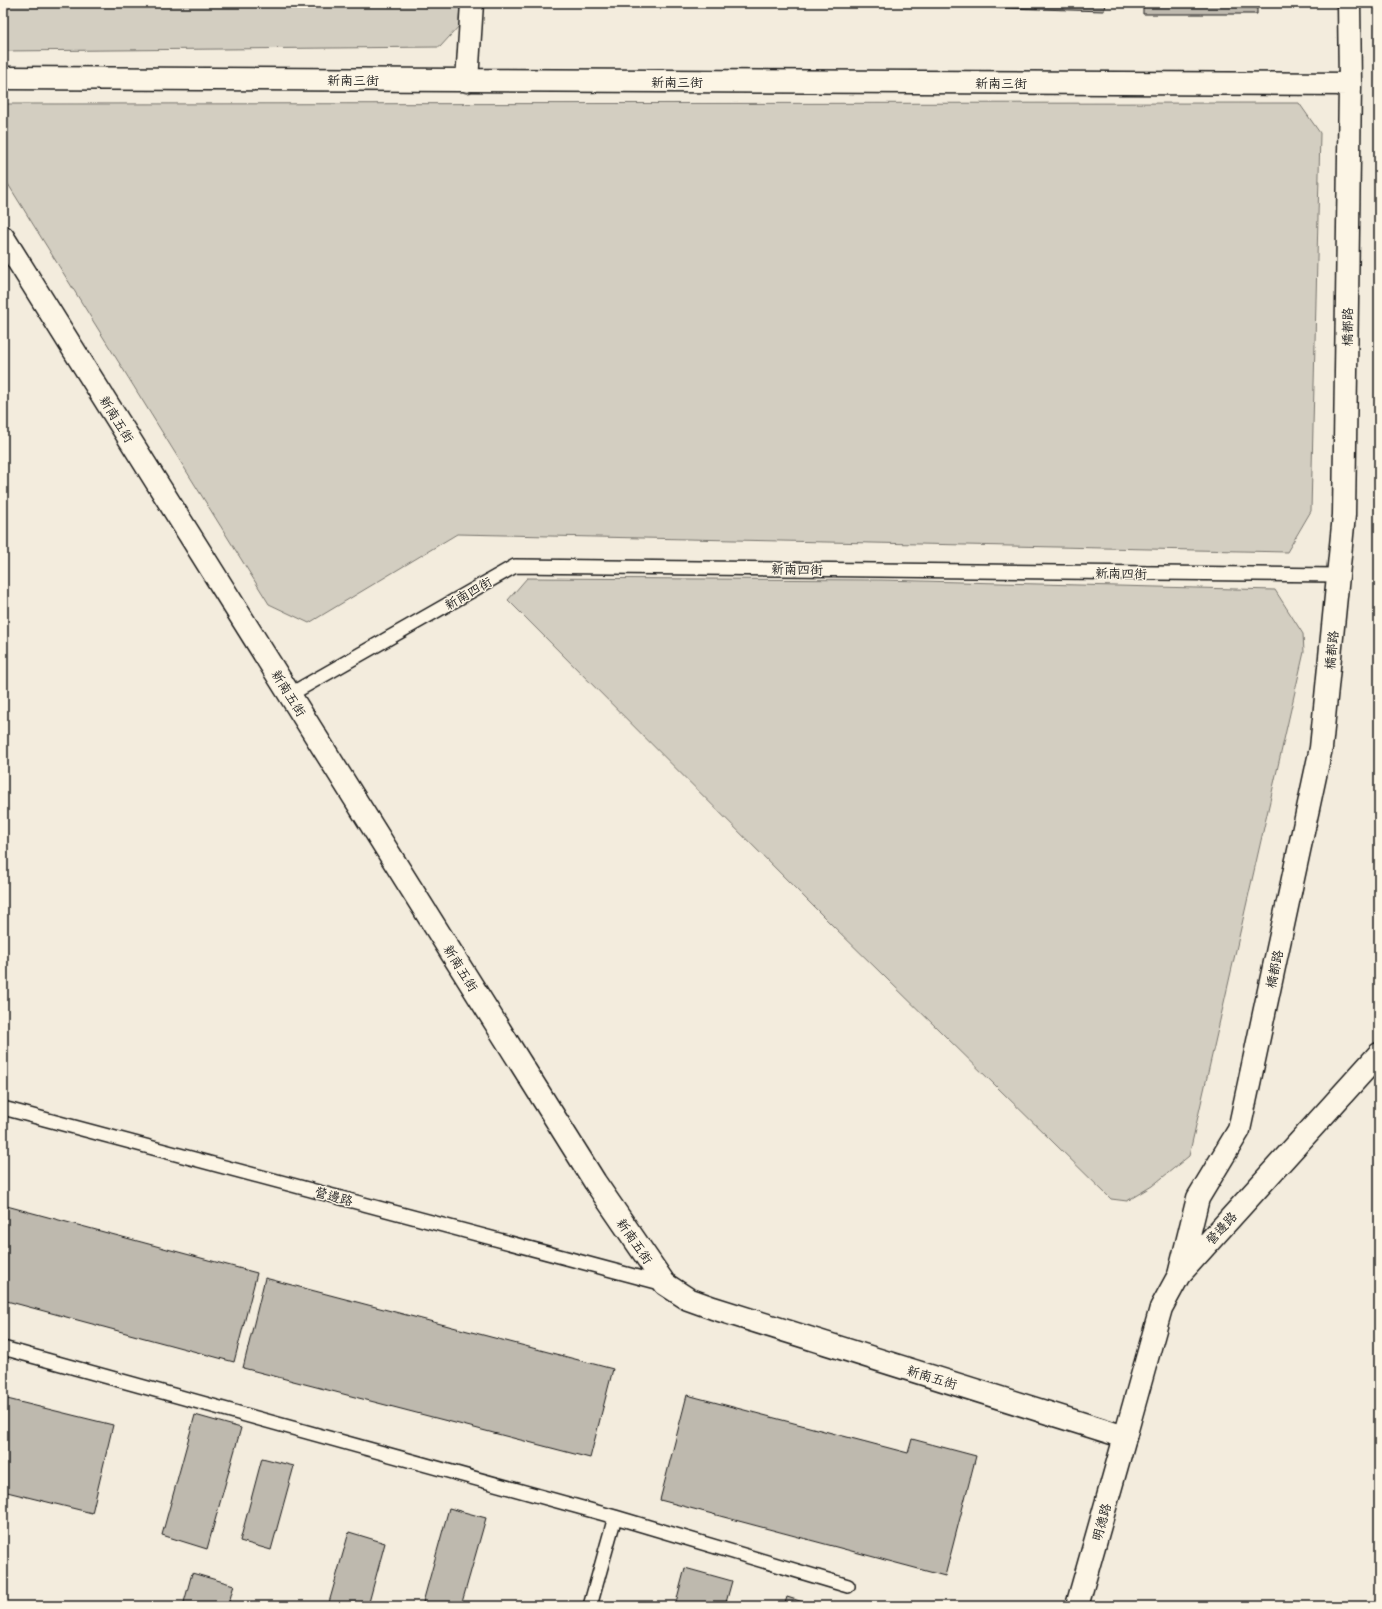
<svg xmlns="http://www.w3.org/2000/svg" width="1382" height="1609" font-family="Itim,'LXGW WenKai TC',sans-serif">
  <style>
    .green { fill: #d3cec1; stroke: #78756e }
    .building { fill: #beb9ae; stroke: #1c1c1c }
    .lines { fill: none; stroke-linecap: round; stroke-linejoin: round }
    .service-casing { stroke: #1c1c1c; stroke-width: 16 }
    .minor-casing { stroke: #1c1c1c; stroke-width: 25 }
    .tertiary-casing { stroke: #1c1c1c; stroke-width: 25 }
    .service { stroke: #fcf5e5; stroke-width: 13 }
    .minor { stroke: #fcf5e5; stroke-width: 22 }
    .tertiary { stroke: #fcf5e5; stroke-width: 22 }
    .labels { text-anchor: middle; stroke-width: 3; stroke-linejoin: round; paint-order: stroke }
    .street-label { font-size: 13px; fill: #1c1c1c; stroke: #fcf5e5 }
  </style>
  <rect width="100%" height="100%" fill="#f3ecdd"/>
  <filter id="ink" filterUnits="userSpaceOnUse"><feTurbulence type="fractalNoise" baseFrequency=".025" numOctaves="2"/><feDisplacementMap in="SourceGraphic" scale="8" xChannelSelector="R" yChannelSelector="G"/><feConvolveMatrix kernelMatrix="1 2 1 2 8 2 1 2 1" color-interpolation-filters="sRGB"/></filter>
  <g filter="url(#ink)">
    <path class="green" d="M3,3h458l-1,22 -20,22 -437,4z
      M1299,103l21,30 -9,378 -24,41 -830,-18 -148,89 -40,-19 -266,-428v-72z
      M527,578l354,2 394,10 28,44 1,18 -115,504 -37,30 -25,15 -16,-2 -283,-278 -320,-321z"/>
    <path class="building" d="M940,3h165l-1,8 -164,-5z
      M1143,3h114v11h-114z
      M3,1205l254,68 -23,89 -231,-62z
      M265,1278l348,91 -23,89 -347,-90z
      M687,1395l221,58 4,-14 64,17 -31,120 -285,-76z
      M3,1398l110,27 -21,88 -89,-22z
      M195,1415l46,13 -34,121 -45,-14z
      M262,1458l32,8 -23,84 -31,-9z
      M449,1508l37,10 -25,88h-39z
      M349,1532l36,11 -17,63h-40z
      M685,1568l47,13 -7,25h-50z
      M192,1573l42,12 -6,21h-45z
      M787,1597l29,9h-32z"/>
    <g class="lines">
      <defs>
        <path id="service" d="M289,695l226,-129 823,9
          M3,1108l661,176
          M3,1348l612,169 -25,89
          M615,1517l233,69"/>
        <path id="minor" d="M3,78l1347,6
          M467,81l5,-78
          M1179,1275l19,-77 41,-68 82,-382 23,-233 6,-431 -1,-81
          M1125,1437l36,-129 18,-33 200,-221"/>
        <path id="tertiary" d="M3,237l592,945 70,102 23,15 25,9 412,129 -48,169"/>
      </defs>
      <use href="#service" class="service-casing"/>
      <use href="#minor" class="minor-casing"/>
      <use href="#tertiary" class="tertiary-casing"/>
      <use href="#service" class="service"/>
      <use href="#minor" class="minor"/>
      <use href="#tertiary" class="tertiary"/>
    </g>
  </g>
  <g class="labels">
    <g class="street-label">
      <text x="353" y="85">新南三街</text>
      <text x="677" y="87">新南三街</text>
      <text x="1001" y="88">新南三街</text>
      <text transform="translate(1347 327) rotate(-89)" y="5">橋都路</text>
      <text transform="translate(117 419) rotate(58)" y="5">新南五街</text>
      <text transform="translate(797 569) rotate(1)" y="5">新南四街</text>
      <text transform="translate(1121 573) rotate(1)" y="5">新南四街</text>
      <text transform="translate(468 593) rotate(-30)" y="5">新南四街</text>
      <text transform="translate(1331 650) rotate(-84)" y="5">橋都路</text>
      <text transform="translate(289 693) rotate(58)" y="5">新南五街</text>
      <text transform="translate(461 968) rotate(58)" y="5">新南五街</text>
      <text transform="translate(1274 969) rotate(-78)" y="5">橋都路</text>
      <text transform="translate(334 1196) rotate(15)" y="5">營邊路</text>
      <text transform="translate(1221 1228) rotate(-48)" y="5">營邊路</text>
      <text transform="translate(635 1241) rotate(55)" y="5">新南五街</text>
      <text transform="translate(932 1377) rotate(17)" y="5">新南五街</text>
      <text transform="translate(1101 1522) rotate(-74)" y="5">明德路</text>
    </g>
  </g>
  <rect width="1382" height="1609" fill="none" stroke="#fcf5e5" stroke-width="16"/>
  <rect x="8" y="8" width="1366" height="1593" fill="none" stroke="#1c1c1c" stroke-width="1.5" filter="url(#ink)"/>
</svg>
